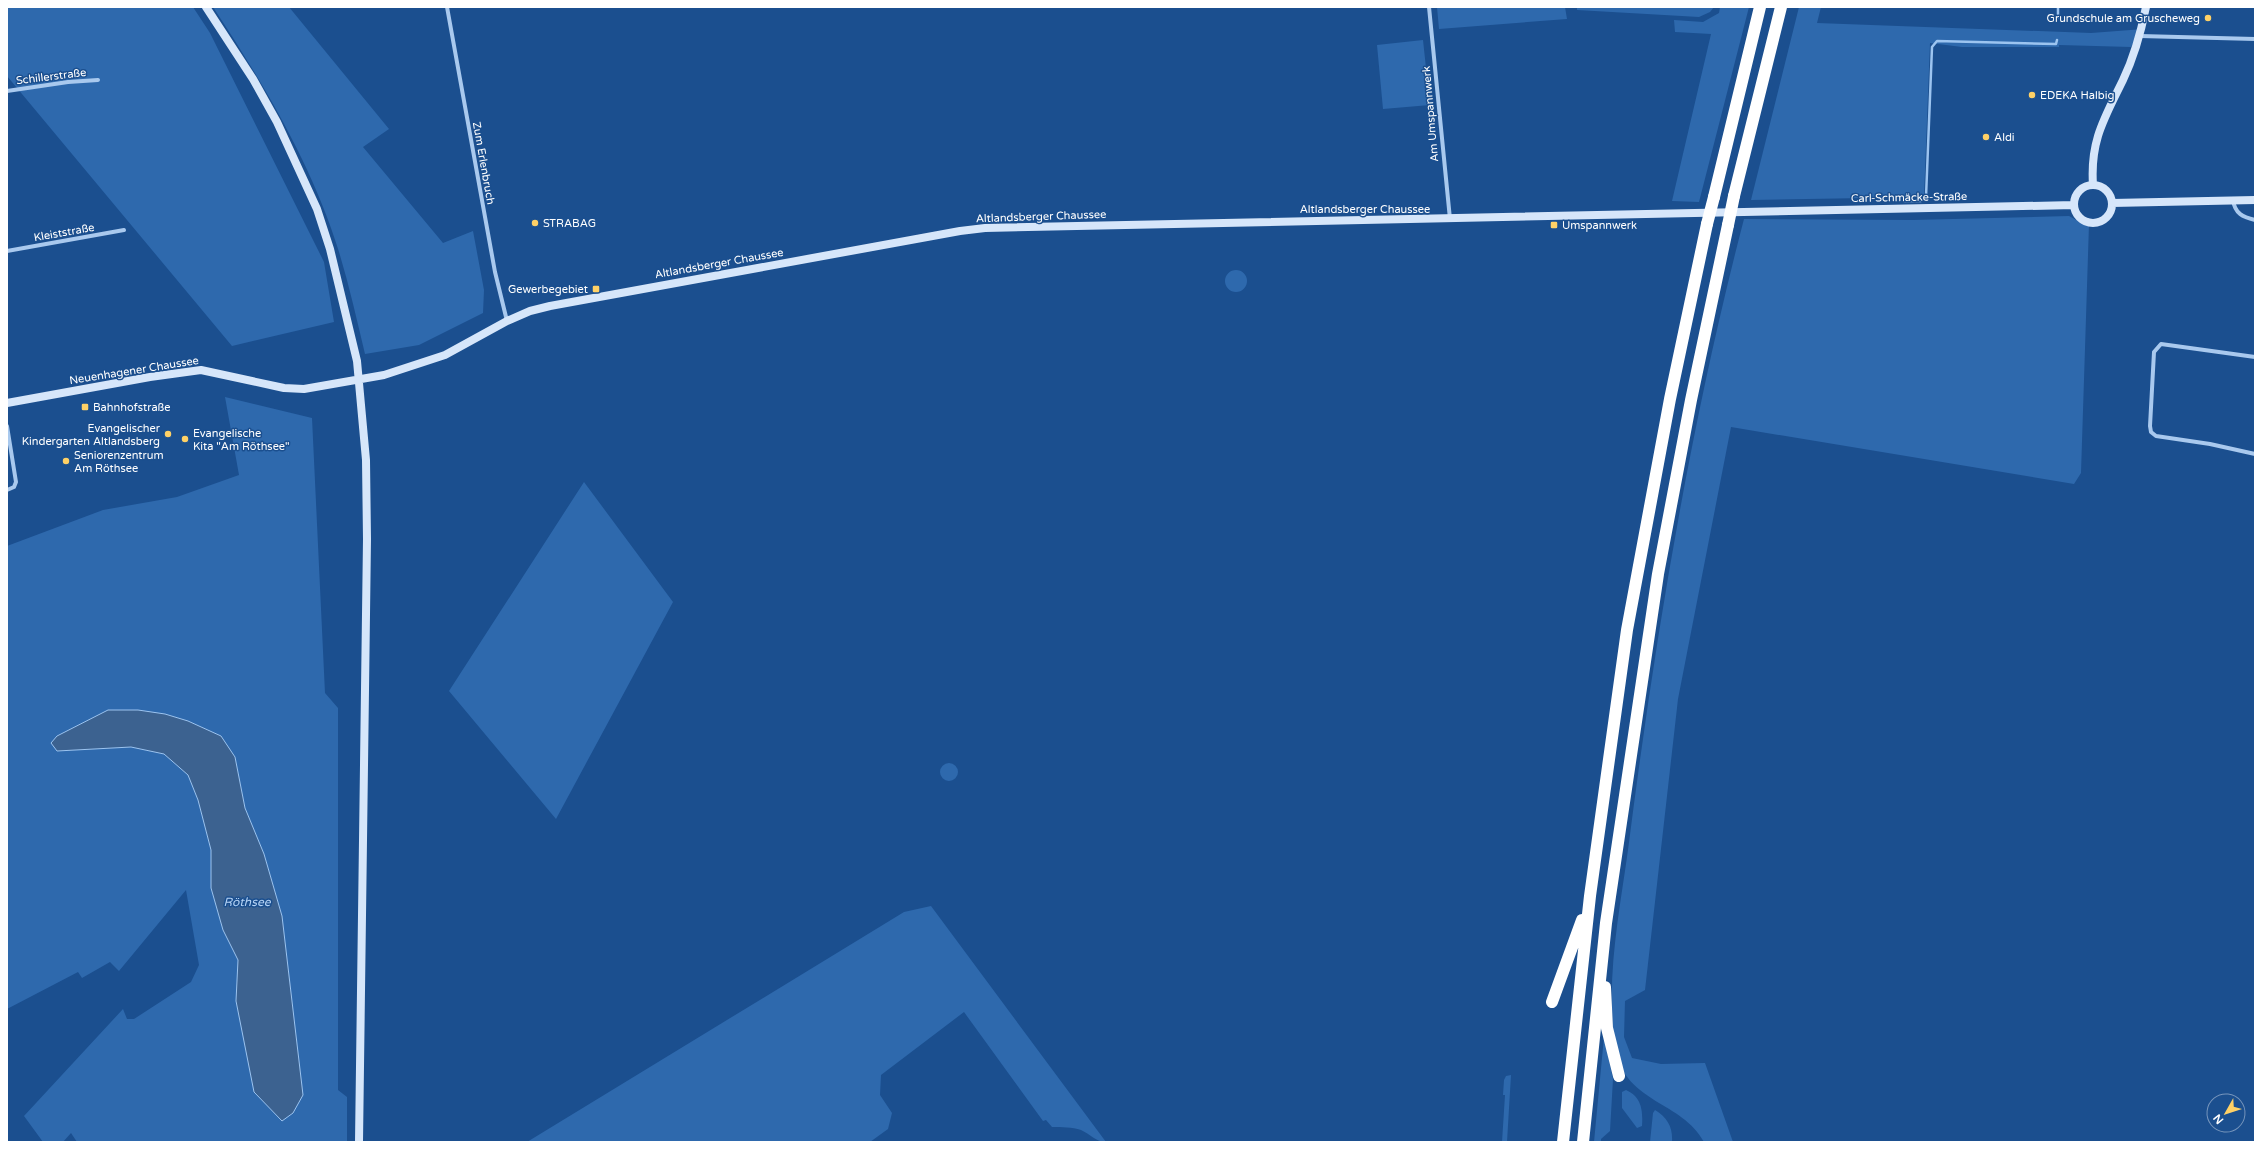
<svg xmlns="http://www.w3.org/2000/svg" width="2262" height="1149" font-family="'Varela Round',sans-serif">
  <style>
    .green { fill: #2e69ad; fill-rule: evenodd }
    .water { fill: #3c6290; stroke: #9cc4f0 }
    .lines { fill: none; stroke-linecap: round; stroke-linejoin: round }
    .stream { stroke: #9cc4f0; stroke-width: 2.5 }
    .street { stroke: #a9c9ee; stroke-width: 4 }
    .secondary { stroke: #d6e6fa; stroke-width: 8 }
    .highway { stroke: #fff; stroke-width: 12 }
    .highway-bridge { stroke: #fff; stroke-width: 12 }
    .poi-dot { fill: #ffd166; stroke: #1b4f8f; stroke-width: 1.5 }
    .labels { text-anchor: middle; stroke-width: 3; stroke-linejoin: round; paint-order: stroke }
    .poi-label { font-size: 11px; fill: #fff; stroke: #1b4f8f; text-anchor: start }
    .street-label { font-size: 11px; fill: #fff; stroke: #1b4f8f }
    .water-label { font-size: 12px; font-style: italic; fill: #b5d3f5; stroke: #1b4f8f }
  </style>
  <rect width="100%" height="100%" fill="#1b4f8f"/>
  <path class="green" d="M7,7h186l17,26 114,229 10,60 -102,24 -225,-270z
    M213,7h76l100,122 -26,18 80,96 30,-12 11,59 -1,23 -64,32 -54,9c-8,-34 -16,-69 -26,-102 -27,-88 -76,-169 -126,-245z
    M1437,7h128l2,12 -128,10z
    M1577,7h137l-4,5 -11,5 -122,-7z
    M1720,7h29l-50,195 -27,-1 39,-167 -36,-2 -1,-12 29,2 16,-9z
    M1799,7h22l-4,16 274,10 53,-4 -13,18 -72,-2v2h-97l-32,-4 -6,154 -173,3z
    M1423,40l7,65 -47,4 -6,-64z
    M2069,216l11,6 9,2 -8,249 -7,11 -343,-57 -53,272 -33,291 -20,11 -1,36 8,21 29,6 44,-1 28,79h-29c-22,-41 -77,-38 -89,-92 -2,-8 -2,-17 -2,-24 -5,-59 7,-118 15,-176 27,-212 62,-424 116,-631l169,1z
    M1225 281a11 11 0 1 1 22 0a11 11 0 1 1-22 0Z
    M225,397l87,21 13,275 13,15v382l9,7v45h-270l-6,-9 -8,9h-20l-19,-26 99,-107 4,10h7l57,-37 8,-17 -13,-75 -67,81 -9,-9 -28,16 -4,-6 -71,37v-463l96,-36 74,-13 62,-22zM108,710l57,4 23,7 33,15 14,21 10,51 19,46 18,62 21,179 -67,-94 2,-41 -15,-30 -12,-42v-38l-13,-50 -10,-25 -24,-21 -33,-7 -74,4v-15z
    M584,482l89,120 -117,217 -107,-128z
    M940 772a9 9 0 1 1 18 0a9 9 0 1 1-18 0Z
    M931,906l175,236c-10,0 -16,-8 -25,-12 -9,-3 -19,-3 -29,-3l-6,-7 -3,1 -79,-109 -83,63 -1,20 12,18 -4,16 -18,13h-343l377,-230z
    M1604,1037l9,42 -3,52 -9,8v3h-7z
    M1511,1075l-4,67h-5l3,-47h-2l1,-15 2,-4z
    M1626,1090c16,7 17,21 16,36l-5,2 -15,-20v-16z
    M1655,1110c13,8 18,18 17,32h-22l3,-29z"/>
  <path class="water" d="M108,710h30l27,4 23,7 33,15 14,21 10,51 19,46 18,62 21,179 -10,18 -11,8 -28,-29 -18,-91 2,-41 -15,-30 -12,-42v-38l-13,-50 -10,-25 -24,-21 -33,-7 -74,4 -6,-8 6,-7z"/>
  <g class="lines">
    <path class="stream" d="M2058,18v-11
      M1926,197l6,-150 5,-6 119,3 1,-4
      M1904,201h17"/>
    <path class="street" d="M447,7l48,265 12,49
      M1429,7l21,212
      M2140,36l115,3
      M7,91l61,-9 30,-2
      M2233,200c2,14 10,17 22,20
      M7,251l117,-21
      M2255,357l-94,-13 -7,8 -4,74 1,6 5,4 54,8 45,10
      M7,426l9,56 -2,5 -7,3"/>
    <path class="secondary" d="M206,7l47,72 24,43 40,87 13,40 27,112 9,99 1,79 -8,603
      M2093,185c-3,-44 11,-66 30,-105 11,-23 18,-48 23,-73
      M2074 204a19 19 0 1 1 38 0a19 19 0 1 1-38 0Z
      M2112,203l143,-3
      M7,403l143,-26 51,-7 83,18 20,1 80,-14 61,-20 62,-34 23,-10 20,-5 410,-75 25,-3 1089,-23"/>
    <path class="highway" d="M1734,196l47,-189
      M1714,197l46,-190
      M1605,987l2,41 12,48
      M1552,1002l30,-82
      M1563,1142l27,-246 37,-266 43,-231 37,-175
      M1583,1142l23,-219 52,-349 33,-174 37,-175"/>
    <path class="highway-bridge" d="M1707,224l7,-27
      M1728,225l6,-29"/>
  </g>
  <g class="poi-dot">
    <circle cx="2208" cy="18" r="4"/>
    <circle cx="2032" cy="95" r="4"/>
    <circle cx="1986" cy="137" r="4"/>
    <circle cx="535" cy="223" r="4"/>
    <rect x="1550" y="221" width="8" height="8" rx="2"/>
    <rect x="592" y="285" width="8" height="8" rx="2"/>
    <rect x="81" y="403" width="8" height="8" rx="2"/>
    <circle cx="168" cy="434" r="4"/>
    <circle cx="185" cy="439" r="4"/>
    <circle cx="66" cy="461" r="4"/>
  </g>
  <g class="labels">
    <g class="poi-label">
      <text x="2200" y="22" text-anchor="end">Grundschule am Gruscheweg</text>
      <text x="2040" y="99">EDEKA Halbig</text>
      <text x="1994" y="141">Aldi</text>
      <text x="543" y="227">STRABAG</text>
      <text x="1562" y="229">Umspannwerk</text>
      <text x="588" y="293" text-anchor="end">Gewerbegebiet</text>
      <text x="93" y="411">Bahnhofstraße</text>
      <text x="160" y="432" text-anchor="end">Evangelischer<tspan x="160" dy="13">Kindergarten Altlandsberg</tspan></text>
      <text x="193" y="437">Evangelische<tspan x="193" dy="13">Kita "Am Röthsee"</tspan></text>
      <text x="74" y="459">Seniorenzentrum<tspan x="74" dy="13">Am Röthsee</tspan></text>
    </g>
    <g class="street-label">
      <text transform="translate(51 76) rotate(-7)" y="4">Schillerstraße</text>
      <text transform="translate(1430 114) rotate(-95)" y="4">Am Umspannwerk</text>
      <text transform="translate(484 163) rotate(80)" y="4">Zum Erlenbruch</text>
      <text transform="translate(1909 197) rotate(-1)" y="4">Carl-Schmäcke-Straße</text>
      <text x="1365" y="213">Altlandsberger Chaussee</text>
      <text transform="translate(1041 216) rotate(-2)" y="4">Altlandsberger Chaussee</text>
      <text transform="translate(64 232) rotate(-10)" y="4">Kleiststraße</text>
      <text transform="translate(719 263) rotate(-10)" y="4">Altlandsberger Chaussee</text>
      <text transform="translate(134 370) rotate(-9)" y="4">Neuenhagener Chaussee</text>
    </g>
    <g class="water-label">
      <text x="247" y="906">Röthsee</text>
    </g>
  </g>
  <rect width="2262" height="1149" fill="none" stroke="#ffffff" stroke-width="16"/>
  <g transform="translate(2226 1113) rotate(231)"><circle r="19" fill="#1b4f8f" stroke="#7695bc"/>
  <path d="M0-3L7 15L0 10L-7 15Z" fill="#ffd166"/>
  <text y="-6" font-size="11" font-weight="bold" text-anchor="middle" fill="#ffffff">N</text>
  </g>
</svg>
